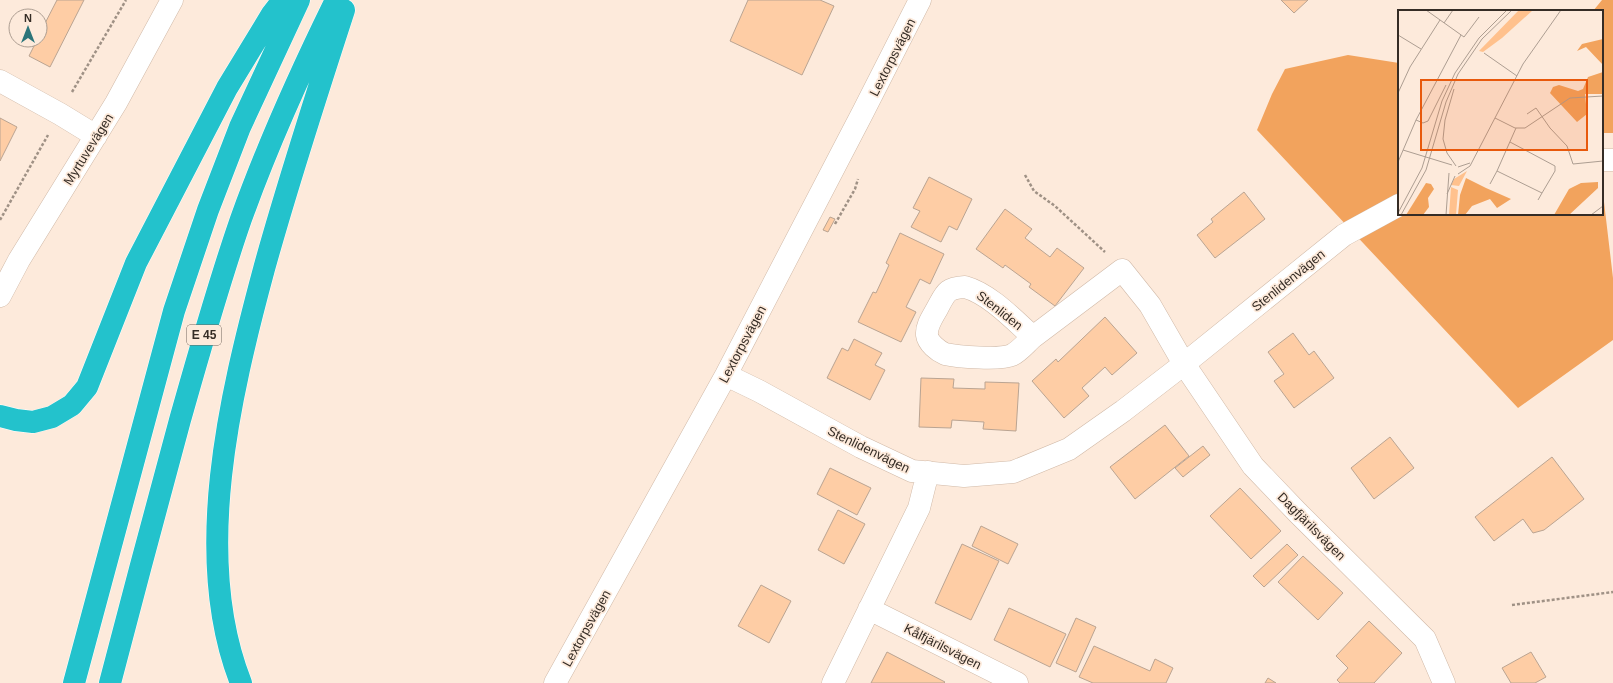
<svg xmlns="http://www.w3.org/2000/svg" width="1613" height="683" font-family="Arial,sans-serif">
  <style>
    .forest { fill: #f2a35d }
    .building { fill: #fecda5; stroke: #baa492 }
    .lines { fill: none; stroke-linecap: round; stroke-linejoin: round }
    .minor-casing { stroke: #d0b9a7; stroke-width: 23 }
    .highway-casing { stroke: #fff; stroke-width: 23 }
    .path { stroke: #9f9185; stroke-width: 2.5; stroke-dasharray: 3 2; stroke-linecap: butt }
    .minor { stroke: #fff; stroke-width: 22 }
    .highway { stroke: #23c2cc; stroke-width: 22 }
    .labels { text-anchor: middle; stroke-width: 3.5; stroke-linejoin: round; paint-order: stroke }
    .shield { fill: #fdeadb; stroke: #71655c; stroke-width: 1 }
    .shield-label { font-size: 12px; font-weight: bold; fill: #352c25 }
    .street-label { font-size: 13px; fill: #352c25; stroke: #fdeadb }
    .inset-road { fill: none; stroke: #ad9e92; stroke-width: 1 }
    .view { fill: #e8590c; fill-opacity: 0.15; stroke: #e8590c; stroke-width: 2 }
    .inset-edge { fill: none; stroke: #352c25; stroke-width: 2 }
  </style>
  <rect width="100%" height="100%" fill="#fdeadb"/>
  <path class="forest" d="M1602,0h11v133h-11v-122h-9z
    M1348,55l51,8v151h203v-29l11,93v62l-95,68 -261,-278 15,-36 13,-25z"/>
  <path class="building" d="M57,0h27l-34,67 -21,-11 8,-16h3v-7z
    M748,0h72l14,6 -32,69 -72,-34z
    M1281,0h27l-14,13z
    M0,118l17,9 -17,34z
    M929,177l43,22 -15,31 -8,-4 -8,16 -30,-15 9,-16 -7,-3z
    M1244,192l21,27 -50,39 -18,-23 16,-13 -2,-3z
    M1005,209l27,20 -7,9 25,19 7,-9 27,20 -29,38 -26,-19 2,-3 -26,-19 -2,3 -27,-19z
    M830,217l5,2 -7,13 -5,-2z
    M900,233l44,21 -14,30 -10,-5 -14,28 10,5 -15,30 -43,-20 15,-30 3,1 13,-28 -3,-2z
    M1105,317l32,36 -25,22 -7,-8 -23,21 7,8 -25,22 -32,-37 24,-22 2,3z
    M1293,333l16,22 5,-4 20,27 -40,30 -20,-27 10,-7 -16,-22z
    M854,339l28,14 -7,12 10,5 -15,30 -43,-22 15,-30 6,3z
    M921,378l33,1 -1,9 32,1v-7l34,1 -3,48 -33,-2 1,-7 -32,-2 -1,8 -32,-1z
    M1165,425l24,31 -54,43 -25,-32z
    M1390,437l24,31 -40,31 -23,-31z
    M1203,446l7,9 -27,22 -8,-9z
    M1552,457l32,42 -40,31 -11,3 -10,-14 -29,22 -19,-24z
    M830,468l41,20 -14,27 -40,-21z
    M1240,488l41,43 -30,28 -41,-43z
    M838,510l27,14 -21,40 -26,-14z
    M981,526l37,18 -10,20 -36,-18z
    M962,544l37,17 -28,59 -36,-17z
    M1287,544l11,11 -34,32 -11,-11z
    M1303,556l40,37 -25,27 -40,-38z
    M761,585l30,16 -22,42 -31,-17z
    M1009,608l57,26 -16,33 -56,-27z
    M1076,618l20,9 -20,45 -20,-9z
    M1369,621l33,32 -28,30h-34l-3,-3 11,-12 -12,-12z
    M1094,646l56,25 5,-12 18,9 -7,15h-73l-14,-6z
    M887,652l58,30 -1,1h-73z
    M1531,652l15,25 -11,6h-24l-9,-15z
    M1268,678l8,5h-11z"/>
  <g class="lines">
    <defs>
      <path id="minor" d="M0,81l60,33 36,22
        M1602,160h11
        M965,287c25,7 49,33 68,50 -6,5 -13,14 -21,18 -11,5 -54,2 -67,-1 -7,-3 -17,-11 -18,-19 -1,-10 7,-20 11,-28 8,-15 9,-19 27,-20z
        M0,296l19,-36 97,-157 56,-103
        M1033,337l89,-67 28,35 34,59 69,102 45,47 127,126 19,44
        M726,375l33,16 102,56 51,24 52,5 49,-4 56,-23 54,-38 61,-47 160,-129 55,-30
        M869,609l148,74
        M555,683l171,-308 137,-263 57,-112
        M833,683l86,-175 9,-36"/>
      <path id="highway" d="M0,416l16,4 17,2 19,-5 20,-12 15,-18 49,-124 91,-175 45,-74 11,-14
        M74,683l100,-372 34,-101 32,-83 59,-127
        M110,683c23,-88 46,-175 70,-263 19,-67 38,-135 61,-201 27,-75 60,-148 95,-219
        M241,683c-50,-126 -11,-288 23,-414 24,-87 52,-173 80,-259"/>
    </defs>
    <use href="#minor" class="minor-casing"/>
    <use href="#highway" class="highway-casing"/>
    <path class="path" d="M72,92l54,-92
      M1025,175l9,16 21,15 50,46
      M0,220l48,-85
      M835,224l20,-35 3,-10
      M1512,605l101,-13"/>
    <use href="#minor" class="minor"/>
    <use href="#highway" class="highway"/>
  </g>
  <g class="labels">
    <rect class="shield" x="187" y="325" width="34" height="20" rx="3"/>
    <g class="shield-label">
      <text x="204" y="339">E 45</text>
    </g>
    <g class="street-label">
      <text transform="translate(892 57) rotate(-63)" y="5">Lextorpsvägen</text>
      <text transform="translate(88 149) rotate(-58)" y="5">Myrtuvevägen</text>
      <text transform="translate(1288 280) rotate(-39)" y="5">Stenlidenvägen</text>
      <text transform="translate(1000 310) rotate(38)" y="5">Stenliden</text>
      <text transform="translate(742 344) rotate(-62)" y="5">Lextorpsvägen</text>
      <text transform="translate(869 449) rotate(26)" y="5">Stenlidenvägen</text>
      <text transform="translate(1312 526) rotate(45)" y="5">Dagfjärilsvägen</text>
      <text transform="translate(586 628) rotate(-61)" y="5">Lextorpsvägen</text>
      <text transform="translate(943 646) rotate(27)" y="5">Kålfjärilsvägen</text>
    </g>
  </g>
  <g transform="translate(1398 10)">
    <rect width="205" height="205" fill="#fdeadb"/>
    <path d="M121,0h14l-31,28 -19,14 -4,-1zM69,161l-8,15 -8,-1 3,-6zM53,177l7,3 -2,25h-7z" fill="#ffc18d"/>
    <path d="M205,29v26l-17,-18 -9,4 5,-7zM205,62v22h-18l2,20 -10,8 -27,-29 3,-6 6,-2 19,6 5,-2 5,-12zM68,168l20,10 25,11 -14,9 -7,-9 -18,7 -7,9h-7l2,-20zM200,172v6l-29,27h-15l15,-26 12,-6zM28,173l5,1 3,5 -6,9 1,9 -6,8h-17z" fill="#f2a35d"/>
    <path class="inset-road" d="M28,0l38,27 15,-20M46,13l9,-13M0,25l23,14M86,43l33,23M56,79l-9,31 -2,19 4,14 9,13M0,83l12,-26 30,-47M129,104l9,-6 14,20 17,18 6,18 30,-3M97,108l20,10h10l45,-30 33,-2M18,110l7,3 5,-2 18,-36M118,118l-19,43 45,22 -4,7M112,132l45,24v5l-13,22M5,140l49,15M0,152l18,-42 45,-85M60,157l12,-4M60,164l12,-8 53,-102 38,-54M92,174l7,-13M49,184l8,-18M0,203l24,-45 20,-67 13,-28 24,-35 28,-28M3,205l25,-45 20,-68 12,-28 24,-35 30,-29M48,205l3,-42M193,205l12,-9"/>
    <path class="view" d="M23,70h166v70h-166z"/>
    <rect width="205" height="205" class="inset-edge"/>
  </g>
  <g transform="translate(28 28)"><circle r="19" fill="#fdeadb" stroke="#ad9e92"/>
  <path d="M0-3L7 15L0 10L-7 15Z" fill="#2c757a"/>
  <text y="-6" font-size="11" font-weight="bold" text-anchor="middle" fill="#352c25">N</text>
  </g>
</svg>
